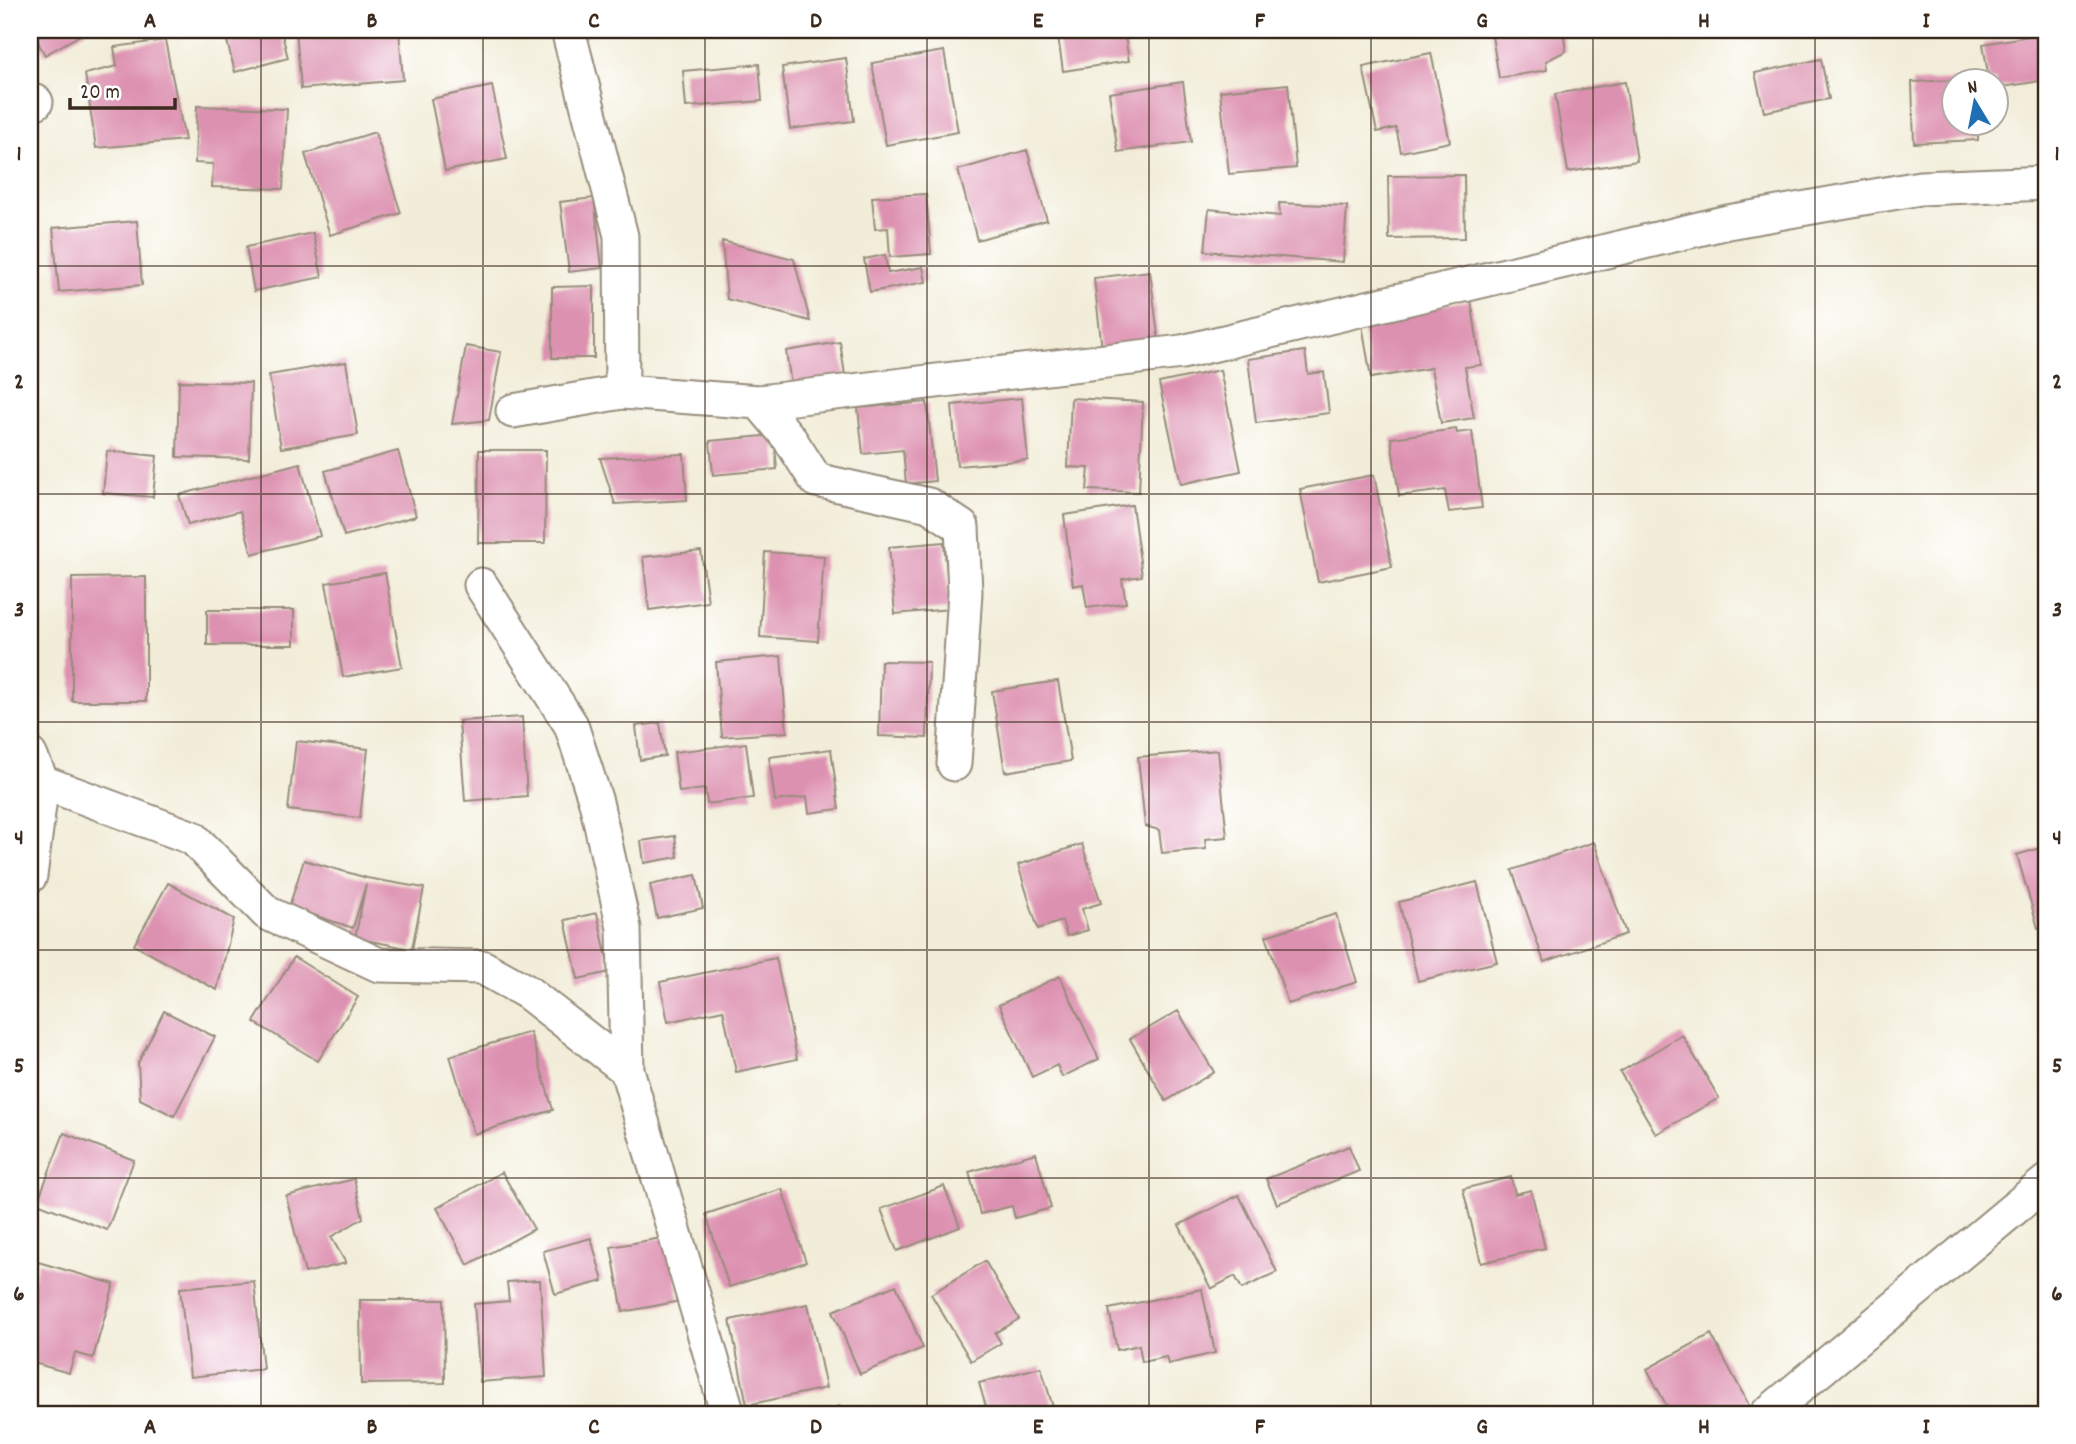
<svg xmlns="http://www.w3.org/2000/svg" width="2076" height="1444" font-family="Dekko,sans-serif">
  <style>
    .building { fill: #dd91b0 }
    .lines { fill: none; stroke-linecap: round; stroke-linejoin: round }
    .minor-casing { stroke: #968c7b; stroke-width: 37 }
    .minor { stroke: #fff; stroke-width: 33 }
    .grid { fill: none; stroke: #3b2a1e; stroke-width: 2; stroke-opacity: 0.55 }
    .neatline { fill: none; stroke: #3b2a1e; stroke-width: 2.5 }
    .grid-label { font-size: 23px; text-anchor: middle; font-weight: bold; fill: #3b2a1e }
  </style>
  <rect width="100%" height="100%" fill="#fff"/>
  <filter id="ink" filterUnits="userSpaceOnUse"><feTurbulence type="fractalNoise" baseFrequency=".0143" numOctaves="2"/><feDisplacementMap in="SourceGraphic" scale="14" xChannelSelector="R" yChannelSelector="G"/><feConvolveMatrix kernelMatrix="1 2 1 2 8 2 1 2 1" color-interpolation-filters="sRGB"/></filter>
  <filter id="wash" filterUnits="userSpaceOnUse"><feTurbulence type="fractalNoise" baseFrequency=".00686" numOctaves="4" result="noise"/><feDisplacementMap in="SourceGraphic" scale="28" xChannelSelector="R" yChannelSelector="G"/><feGaussianBlur stdDeviation="1.57" result="paint"/><feColorMatrix in="noise" values="0 0 0 0 0 0 0 0 0 0 0 0 0 0 0 0 0 1.4 0 .05"/><feComposite in="paint" operator="in"/></filter>
  <g filter="url(#wash)">
    <rect width="100%" height="100%" fill="#f2edd8"/>
    <g id="blocks">
      <path class="building" d="M31,30h58l-44,25z
        M177,30h30v1l-28,7z
        M224,30h57l7,28 -53,14z
        M296,30h103l4,50 -102,9z
        M1057,30h67l5,31 -66,10z
        M1491,30h72l3,21 -20,10 1,9 -48,8z
        M2046,33v47l-50,8v-8h-7l-6,-36z
        M165,40l20,100 -89,8 -11,-74 32,-8 -3,-19z
        M944,51l14,81 -72,13 -14,-82z
        M1431,53l19,89 -49,10 -5,-24 -19,4 -14,-65z
        M846,58l8,63 -64,8 -8,-62z
        M1821,59l8,40 -65,13 -9,-39z
        M759,64l3,37 -76,6 -3,-36z
        M1954,80v42h24v18l-64,3 -2,-61z
        M1183,82l8,60 -73,10 -9,-59z
        M1625,82l12,79 -69,11 -13,-78z
        M1288,84l8,84 -67,6 -9,-83z
        M492,86l15,73 -62,12 -14,-72z
        M197,106l90,3 -4,80 -71,-2 1,-23 -18,-1z
        M375,132l26,81 -71,22 -25,-81z
        M1027,150l20,70 -70,20 -19,-70z
        M1464,175l1,63 -76,1 -1,-63z
        M926,194l5,60 -41,3 -2,-29 -13,1 -3,-32z
        M594,198l8,70 -33,4 -9,-70z
        M1279,203l68,3 -4,56 -138,-11 4,-42 71,7z
        M137,221l5,64 -83,7 -6,-64z
        M313,233l9,44 -68,14 -8,-44z
        M722,241l72,18 16,62 -83,-22z
        M885,255l3,18 35,-6 3,15 -56,10 -6,-33z
        M1150,271l9,73 -57,6 -8,-72z
        M594,286v72h-42v-71z
        M1471,300l10,65 -16,2 9,51 -33,5 -10,-55 -60,10 -10,-60z
        M840,342l5,33 -54,9 -5,-33z
        M466,346l35,6 -12,68 -37,4z
        M1305,351l3,23 16,-2 5,41 -73,10 -8,-64z
        M346,362l12,73 -77,13 -12,-73z
        M1220,370l21,101 -60,13 -22,-101z
        M179,381l72,2 -2,76 -72,-2z
        M1022,398l6,62 -71,6 -5,-61z
        M1071,398l72,4 -4,90 -52,-2 2,-22 -21,-1z
        M927,402l8,79 -29,3 -3,-34 -40,4 -5,-46z
        M1456,429l1,4 15,-2 10,77 -33,4 -4,-22 -46,6 -8,-58z
        M774,435l3,34 -64,6 -3,-34z
        M479,450h67l-1,93h-67z
        M107,451l50,5 -4,41 -50,-4z
        M398,451l18,65 -72,20 -19,-65z
        M684,454l3,46 -72,4 -15,-46z
        M300,463l20,73 -68,18 -12,-43 -52,14 -9,-30z
        M1374,475l18,92 -74,15 -18,-93z
        M1132,505l10,71 -20,3 4,24 -39,5 -4,-24 -10,2 -9,-71z
        M944,542l6,67 -55,5 -6,-67z
        M701,551l7,51 -59,8 -6,-53z
        M765,552l59,4 -6,85 -58,-4z
        M385,573l17,94 -59,10 -17,-94z
        M146,577v124h-74v-123z
        M207,610h87v35h-87z
        M781,656l6,76 -65,5 -6,-75z
        M881,661l48,1 -2,76 -48,-2z
        M1058,681l13,80 -66,11 -13,-81z
        M522,717l5,79 -62,5 -6,-80z
        M660,723l5,33 -25,4 -4,-34z
        M296,741l72,8 -8,69 -72,-8z
        M746,743l7,55 -46,6 -2,-15 -26,3 -5,-40z
        M831,749l8,60 -30,4 -2,-16 -32,4 -6,-44z
        M1218,750l9,87 -22,2 1,10 -44,4 -3,-23 -14,-4 -7,-69z
        M675,836l3,21 -34,6 -3,-22z
        M1594,842l32,92 -82,28 -32,-92z
        M1082,844l19,59 -19,6 6,21 -21,6 -5,-15 -24,8 -20,-64z
        M2046,846v80l-8,2 -21,-73z
        M304,860l63,18 57,10 -12,61 -57,-11 11,-54 -13,44 -64,-21z
        M696,875l7,33 -46,10 -7,-33z
        M1477,882l20,80 -79,19 -19,-79z
        M168,883l66,36 -17,71 -83,-45z
        M597,913l13,59 -32,7 -13,-59z
        M1336,914l21,68 -69,22 -22,-68z
        M294,957l64,40 -40,64 -64,-39z
        M776,958l21,101 -61,13 -13,-62 -55,12 -8,-40z
        M1060,976l39,83 -37,18 -5,-12 -25,12 -33,-72z
        M164,1011l51,26 -41,79 -34,-17 -2,-36z
        M1178,1011l36,61 -48,29 -36,-62z
        M530,1032l23,78 -79,24 -24,-78z
        M1682,1035l37,63 -63,36 -36,-62z
        M64,1133l70,27 -27,70 -70,-27z
        M1349,1146l10,25 -82,33 -11,-25z
        M1036,1153l15,55 -36,10 -3,-12 -32,8 -11,-42z
        M502,1172l32,57 -66,36 -31,-57z
        M1511,1177l4,17 16,-4 14,58 -64,15 -18,-74z
        M354,1179l9,39 -32,19 15,26 -41,10 -19,-77z
        M944,1186l16,41 -63,24 -16,-42z
        M782,1189l24,73 -77,25 -23,-73z
        M1239,1195l38,77 -35,17 -7,-13 -24,13 -32,-64z
        M667,1237l13,64 -57,11 -12,-65z
        M591,1238l12,43 -48,13 -12,-43z
        M985,1261l34,58 -24,14 6,10 -30,18 -40,-67z
        M38,1262l76,22 -21,74 -18,-5 -6,20 -39,-11v-70z
        M540,1280l6,97 -66,5 -6,-78 35,-3 -2,-19z
        M254,1281l9,88 -73,8 -10,-89z
        M896,1285l27,63 -63,26 -27,-63z
        M1202,1289l13,64 -47,11 -2,-7 -24,5 -3,-17 -22,5 -8,-41z
        M360,1300h84l1,83 -84,1z
        M808,1304l18,84 -79,17 -17,-85z
        M1711,1334l39,73 -14,7h-65l-24,-45z
        M1041,1367l14,47h-67l-9,-31z
        M840,1406l3,8h-24z"/>
    </g>
  </g>
  <g filter="url(#ink)">
    <use href="#blocks" fill-opacity="0" stroke="#968c7b" stroke-width="2"/>
    <g class="lines">
      <defs>
        <path id="minor" d="M568,30l53,206 1,156
          M30,101l6,1
          M759,402l30,36 27,42 113,25 33,22 3,65 -11,172
          M513,411l109,-19 137,10 423,-50 546,-130 192,-34 126,-5
          M481,585l90,140 25,77 28,126 3,142 101,344
          M30,755l12,27 -12,94
          M42,782l151,56 74,75 112,52 103,2 45,25 100,78
          M1767,1414l279,-232"/>
      </defs>
      <use href="#minor" class="minor-casing"/>
      <use href="#minor" class="minor"/>
    </g>
  </g>
  <path class="grid" d="M261,30v1384M483,30v1384M705,30v1384M927,30v1384M1149,30v1384M1371,30v1384M1593,30v1384M1815,30v1384M30,266h2016M30,494h2016M30,722h2016M30,950h2016M30,1178h2016"/>
  <rect width="2076" height="1444" fill="none" stroke="#fff" stroke-width="77"/>
  <g transform="translate(1975 102) rotate(350)"><circle r="33" fill="#ffffff" stroke="#b1aaa5" stroke-width="2"/>
  <path d="M0-5L12 26L0 18L-12 26Z" fill="#1f6fb2"/>
  <text y="-10" font-size="19" font-weight="bold" text-anchor="middle" fill="#3b2a1e">N</text>
  </g>
  <path d="M70 98v10h105v-10" fill="none" stroke="#3b2a1e" stroke-width="3.5"/>
  <text x="80" y="98" font-size="21" fill="#3b2a1e" stroke="#ffffff" stroke-width="5" paint-order="stroke">20 m</text>
  <rect x="38" y="38" width="2000" height="1368" class="neatline"/>
  <g class="grid-label">
    <text x="150" y="27">A</text>
    <text x="372" y="27">B</text>
    <text x="594" y="27">C</text>
    <text x="816" y="27">D</text>
    <text x="1038" y="27">E</text>
    <text x="1260" y="27">F</text>
    <text x="1482" y="27">G</text>
    <text x="1704" y="27">H</text>
    <text x="1926" y="27">I</text>
    <text x="19" y="160">1</text>
    <text x="2057" y="160">1</text>
    <text x="19" y="388">2</text>
    <text x="2057" y="388">2</text>
    <text x="19" y="616">3</text>
    <text x="2057" y="616">3</text>
    <text x="19" y="844">4</text>
    <text x="2057" y="844">4</text>
    <text x="19" y="1072">5</text>
    <text x="2057" y="1072">5</text>
    <text x="19" y="1300">6</text>
    <text x="2057" y="1300">6</text>
    <text x="150" y="1433">A</text>
    <text x="372" y="1433">B</text>
    <text x="594" y="1433">C</text>
    <text x="816" y="1433">D</text>
    <text x="1038" y="1433">E</text>
    <text x="1260" y="1433">F</text>
    <text x="1482" y="1433">G</text>
    <text x="1704" y="1433">H</text>
    <text x="1926" y="1433">I</text>
  </g>
</svg>
